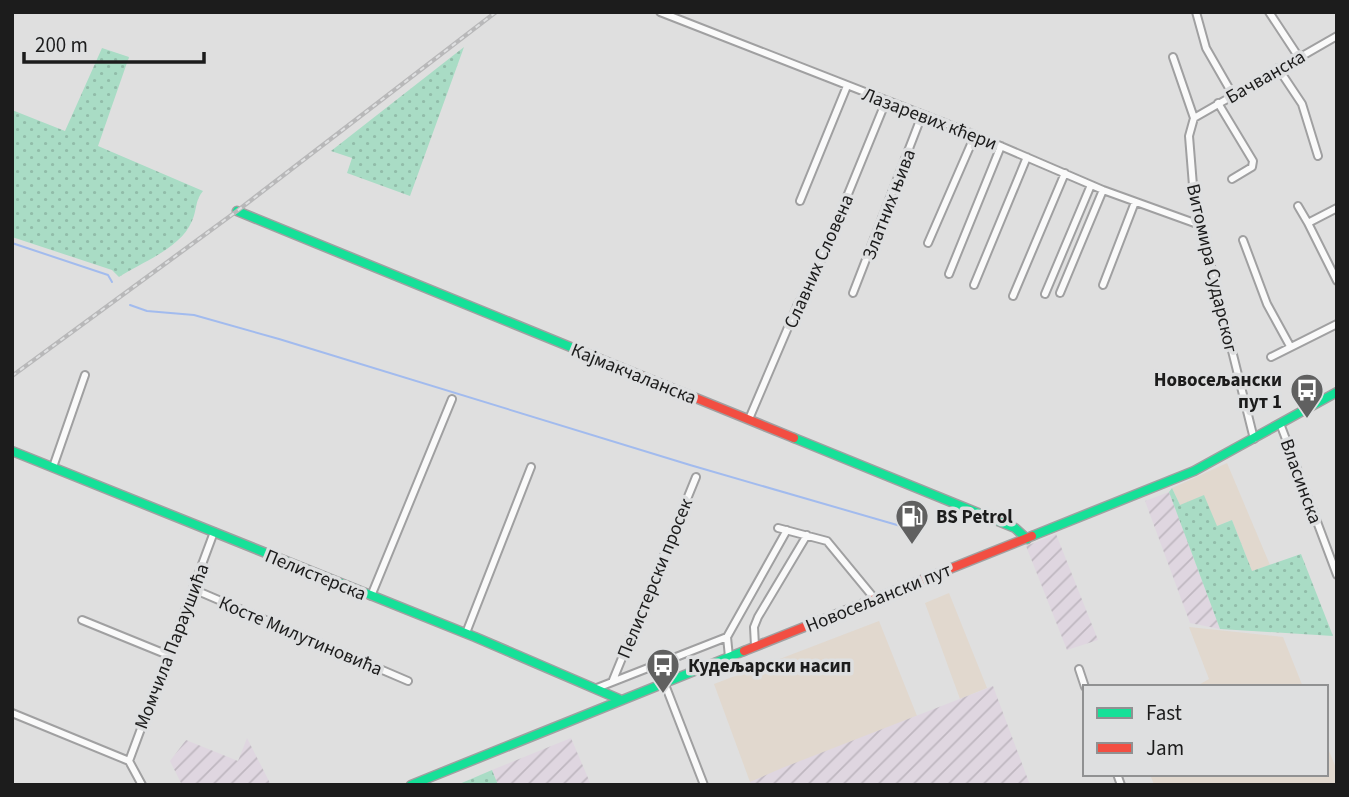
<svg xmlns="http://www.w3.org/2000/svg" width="1349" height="797" font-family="'Source Sans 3',sans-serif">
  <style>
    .commercial { fill: #e1d8ce }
    .industrial { fill: url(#industrial-furrows) }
    .grass { fill: url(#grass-dots) }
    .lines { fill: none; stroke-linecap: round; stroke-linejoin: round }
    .stream { stroke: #a2bbee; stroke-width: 2 }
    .street-casing { stroke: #a0a0a1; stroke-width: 10 }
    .fast-casing { stroke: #a0a0a1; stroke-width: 11 }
    .jam-casing { stroke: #a0a0a1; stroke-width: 11 }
    .street { stroke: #fafafa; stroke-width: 6 }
    .fast { stroke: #16e098; stroke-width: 8 }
    .jam { stroke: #f24e42; stroke-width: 8 }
    .rail-casing { stroke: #b8b8b9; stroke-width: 4.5 }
    .rail { stroke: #dedfe0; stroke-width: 2; stroke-dasharray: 5; stroke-linecap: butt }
    .labels { text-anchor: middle; stroke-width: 7; stroke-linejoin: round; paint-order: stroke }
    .street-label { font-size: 19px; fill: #1c1c1c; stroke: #dedfe0 }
    .poi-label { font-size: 19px; font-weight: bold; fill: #1c1c1c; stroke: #dedfe0; text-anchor: start }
  </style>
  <defs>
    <pattern id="industrial-furrows" width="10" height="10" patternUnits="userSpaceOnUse" patternTransform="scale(1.75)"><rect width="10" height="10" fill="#dfd6e0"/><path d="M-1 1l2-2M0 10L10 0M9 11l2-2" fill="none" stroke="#bfb7c0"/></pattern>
    <pattern id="grass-dots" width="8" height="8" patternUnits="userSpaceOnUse" patternTransform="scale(1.75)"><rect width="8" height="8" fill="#a9dcc5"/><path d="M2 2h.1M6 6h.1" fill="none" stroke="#91bca9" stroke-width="1.8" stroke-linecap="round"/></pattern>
  </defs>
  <rect width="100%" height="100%" fill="#dfdfdf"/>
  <path class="commercial" d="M1227,463l43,102 -18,6 -20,-51 -15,6 -37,-21 -8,-17z
    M949,593l38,95 -27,11 -35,-96z
    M879,621l38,95 -167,66 -36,-98z
    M1189,627l94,10 20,50h-108l14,-8z
    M1326,744l11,26v15h-183l-4,-11h176z"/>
  <path class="industrial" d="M1169,492l51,137 -30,-6 -45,-122z
    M1056,534l42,106 -31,10 -41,-104z
    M993,686l37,99h-279l-1,-3 32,-14z
    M247,738l24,47h-89l-12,-24 16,-21 52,21z
    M571,738l20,47h-93l-6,-15z"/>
  <path class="grass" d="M464,47l-54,149 -63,-23 5,-15 -21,-7z
    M102,48l27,9 -31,89 105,45c-8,9 -6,19 -11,30 -11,27 -50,41 -73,56l-7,-7 -100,-33v-127l53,21z
    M1172,488l8,17 24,-10 13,31 15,-6 20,51 49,-17 32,82 -113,-7 -51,-137z
    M492,770l6,15h-41z"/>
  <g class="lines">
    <path class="stream" d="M12,243l96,32 4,7
      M130,305l17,6 47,4 85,24 411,126 214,62"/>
    <defs>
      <path id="street" d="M660,12l315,123 128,55 97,35
        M1196,12l10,36 27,47
        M1269,12l29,44
        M1173,57l21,61 -5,18 5,62 60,241
        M1278,68l24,36 16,52
        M1218,103l35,58 -1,6 -20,12
        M1194,118l143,-82
        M800,201l47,-115
        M1298,206l10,17
        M1337,208l-29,15 29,58
        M1243,240l24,64 23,42
        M928,243l47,-108
        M949,274l52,-128
        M974,285l53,-128
        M1103,285l32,-83
        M853,293l69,-178
        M1060,293l43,-103
        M1045,294l46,-109
        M1013,296l52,-123
        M1271,357l66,-33
        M749,419l49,-115 12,-17 76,-186
        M1281,426l56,149
        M53,467l32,-92
        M778,528l49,13 47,57
        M193,589l215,92
        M371,596l81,-197
        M82,620l86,35
        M466,633l65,-166
        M727,637l60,-107
        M755,646l-1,-19 4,-10 49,-82
        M1079,669l6,18
        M613,680l83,-203
        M664,682l40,103
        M597,688l130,-51 2,20
        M12,713l117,48 13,24
        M129,761l85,-229
        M1117,774l4,11"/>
      <path id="fast" d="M237,211l358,146
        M794,438l221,90 12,11
        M12,451l463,186 144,62
        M1032,536l162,-65 143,-79
        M411,785l333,-134"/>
      <path id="jam" d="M595,357l199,81
        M744,651l288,-115"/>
    </defs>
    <use href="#street" class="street-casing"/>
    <use href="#fast" class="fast-casing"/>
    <use href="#jam" class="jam-casing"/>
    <use href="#street" class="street"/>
    <use href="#fast" class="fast"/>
    <use href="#jam" class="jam"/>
    <defs>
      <path id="rail" d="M12,376l225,-165 259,-199"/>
    </defs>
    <use href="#rail" class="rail-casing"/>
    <use href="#rail" class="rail"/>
  </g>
  <defs>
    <symbol id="bus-pin" viewBox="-11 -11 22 30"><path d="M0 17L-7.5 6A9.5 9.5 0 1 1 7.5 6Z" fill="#606060" stroke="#dedfe0"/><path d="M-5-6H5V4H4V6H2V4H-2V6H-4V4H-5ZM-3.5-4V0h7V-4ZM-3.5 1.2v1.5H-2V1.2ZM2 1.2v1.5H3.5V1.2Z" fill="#fff"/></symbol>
    <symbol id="fuel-pin" viewBox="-11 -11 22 30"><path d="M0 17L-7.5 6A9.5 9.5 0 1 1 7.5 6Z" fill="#606060" stroke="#dedfe0"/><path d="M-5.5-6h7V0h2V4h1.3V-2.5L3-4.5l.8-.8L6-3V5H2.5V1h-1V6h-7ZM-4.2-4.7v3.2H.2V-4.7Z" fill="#fff"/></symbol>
  </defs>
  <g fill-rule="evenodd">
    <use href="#bus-pin" x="1288" y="371" width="38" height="52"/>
    <use href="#fuel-pin" x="893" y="497" width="38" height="52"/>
    <use href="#bus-pin" x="644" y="646" width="38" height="52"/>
  </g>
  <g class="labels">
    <g class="street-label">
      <text transform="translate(1265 76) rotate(-30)" y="7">Бачванска</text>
      <text transform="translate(930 118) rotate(21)" y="7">Лазаревих кћери</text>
      <text transform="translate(888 204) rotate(-69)" y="7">Златних њива</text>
      <text transform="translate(818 261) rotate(-66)" y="7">Славних Словена</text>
      <text transform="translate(1213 268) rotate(77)" y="7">Витомира Сударског</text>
      <text transform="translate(634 373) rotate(22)" y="7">Кајмакчаланска</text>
      <text transform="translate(1302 481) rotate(70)" y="7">Власинска</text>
      <text transform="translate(316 574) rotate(22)" y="7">Пелистерска</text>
      <text transform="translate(654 578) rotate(-68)" y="7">Пелистерски просек</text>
      <text transform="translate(878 597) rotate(-22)" y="7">Новосељански пут</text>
      <text transform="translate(301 635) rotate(23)" y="7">Косте Милутиновића</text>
      <text transform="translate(171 646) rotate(-69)" y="7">Момчила Параушића</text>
    </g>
    <g class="poi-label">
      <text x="1282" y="386" text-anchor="end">Новосељански<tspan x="1282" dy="22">пут 1</tspan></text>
      <text x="936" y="523">BS Petrol</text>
      <text x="688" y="672">Кудељарски насип</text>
    </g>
  </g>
  <rect width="1349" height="797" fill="none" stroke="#1c1c1c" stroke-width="28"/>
  <rect x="1083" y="685" width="245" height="91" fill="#dedfe0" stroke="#909192" stroke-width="2"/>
  <rect x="1097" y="708" width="35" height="10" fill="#16e098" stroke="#909192" stroke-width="2"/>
  <text x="1146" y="720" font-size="21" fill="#1c1c1c">Fast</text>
  <rect x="1097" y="743" width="35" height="10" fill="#f24e42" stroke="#909192" stroke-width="2"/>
  <text x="1146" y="755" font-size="21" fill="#1c1c1c">Jam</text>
  <path d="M24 52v10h180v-10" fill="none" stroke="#1c1c1c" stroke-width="3.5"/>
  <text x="35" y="52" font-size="21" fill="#1c1c1c" stroke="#dedfe0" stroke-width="5" paint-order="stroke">200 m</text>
</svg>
